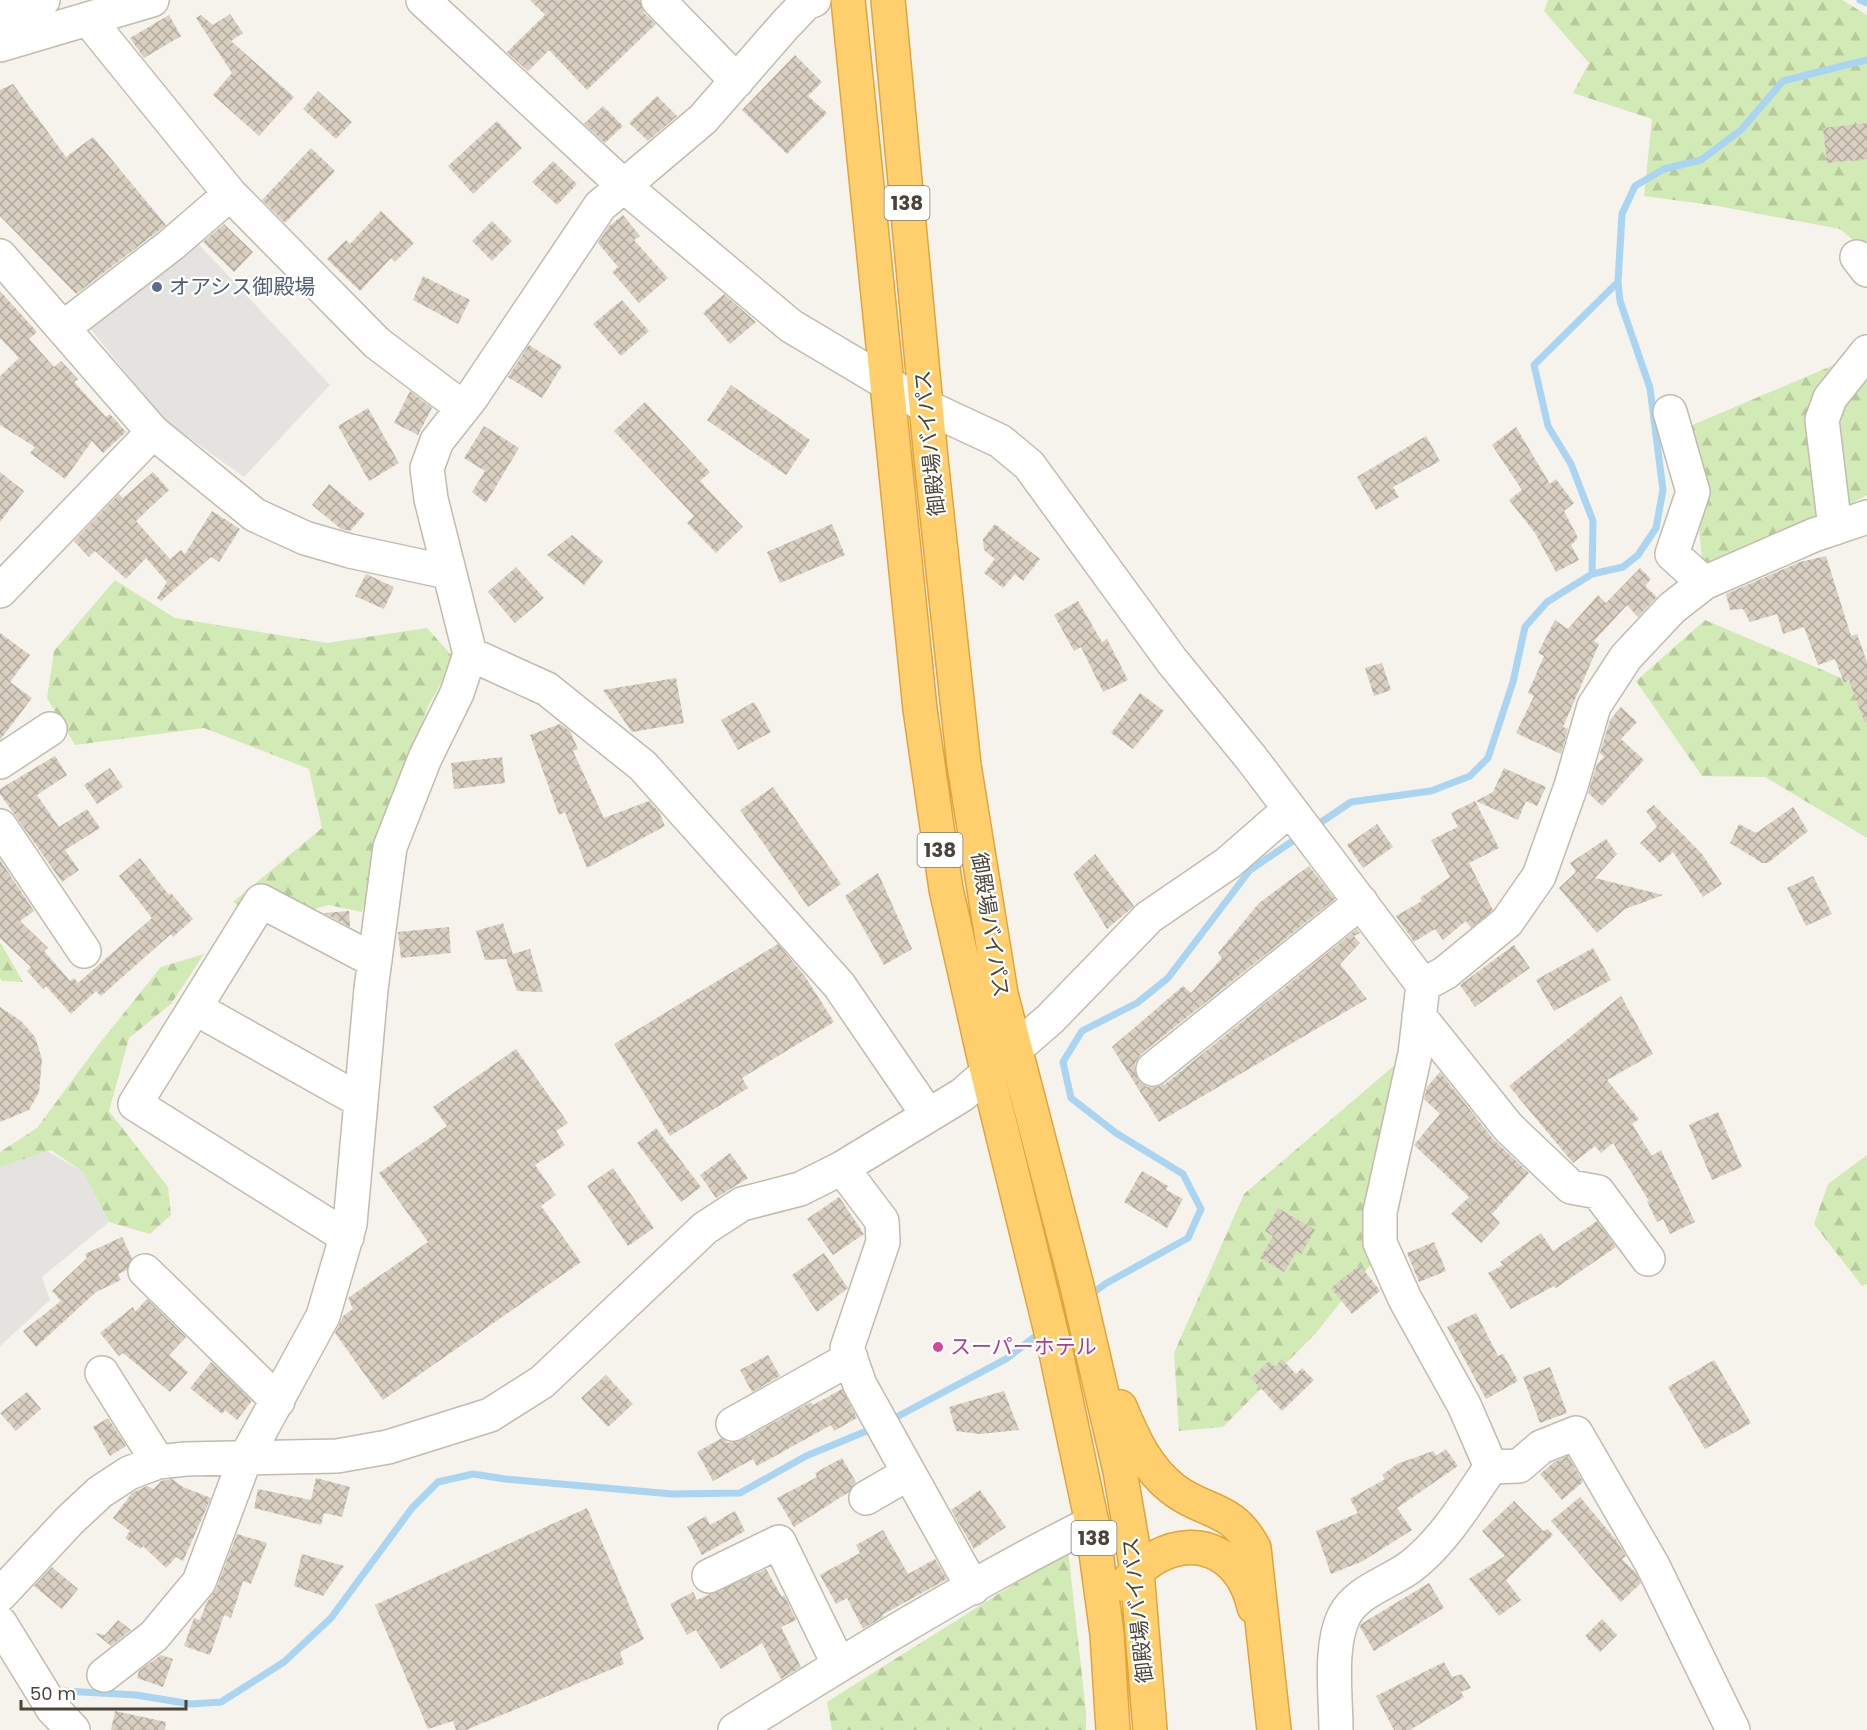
<svg xmlns="http://www.w3.org/2000/svg" width="1867" height="1730" font-family="Poppins,'Noto Sans JP',sans-serif">
  <style>
    .forest { fill: url(#forest-firs) }
    .parking { fill: #e5e3e0 }
    .lines { fill: none; stroke-linecap: round; stroke-linejoin: round }
    .stream { stroke: #a9d4f2; stroke-width: 7 }
    .building { fill: url(#building-cross-hatch) }
    .minor-casing { stroke: #c2bbae; stroke-width: 36 }
    .highway-casing { stroke: #e0a43c; stroke-width: 36 }
    .minor { stroke: #fff; stroke-width: 33 }
    .highway { stroke: #ffcf6e; stroke-width: 33 }
    .service-dot { fill: #5c6f8a; stroke: #fff; stroke-width: 2 }
    .hotel-dot { fill: #d1479c; stroke: #fff; stroke-width: 2 }
    .labels { text-anchor: middle; stroke-width: 4.5; stroke-linejoin: round; paint-order: stroke }
    .shield { fill: #fff; stroke: #817c74; stroke-width: 1.5 }
    .shield-label { font-size: 20px; font-weight: bold; fill: #4b4439 }
    .service-label { font-size: 21px; fill: #4e5e75; stroke: #fff; text-anchor: start }
    .street-label { font-size: 21px; fill: #4b4439; stroke: #fff }
    .hotel-label { font-size: 21px; fill: #b23c85; stroke: #fff; text-anchor: start }
  </style>
  <defs>
    <pattern id="forest-firs" width="22" height="20" patternUnits="userSpaceOnUse" patternTransform="scale(1.5)"><rect width="22" height="20" fill="#d2eab5"/><path d="M5 1l3.5 6h-7zM16 11l3.5 6h-7z" fill="#b6ca9c"/></pattern>
    <pattern id="building-cross-hatch" width="8" height="8" patternUnits="userSpaceOnUse" patternTransform="scale(1.5)"><rect width="8" height="8" fill="#d8cfc1"/><path d="M0 0l8 8M0 8l8-8" fill="none" stroke="#b1aa9e"/></pattern>
  </defs>
  <rect width="100%" height="100%" fill="#f6f3ec"/>
  <path class="forest" d="M1548,0h294l25,15v237l-27,-23 -122,-23 -74,-10 8,-77 -79,-26 16,-30 -45,-52z
    M1867,351v144l-163,88 -14,-157z
    M115,580l60,38 152,25 100,-15 28,31 -27,47 -66,206 -33,-7 -65,18 -31,-21 89,-74 -13,-59 -105,-41 -129,17 -28,-47 7,-47z
    M1705,620l162,69v149l-102,-61 -63,-1 -66,-95z
    M0,943l2,2 21,37 -21,-1 -2,-3z
    M204,954l-33,50 -42,34 -20,73 59,76 3,28 -21,19 -41,-12 -26,-50 -32,-22 -51,18v-16l37,-24 62,-84 62,-77z
    M1396,1064l-20,194 -60,75 -93,94 -44,4 -5,-78 70,-159z
    M1867,1155v129l-5,2 -48,-62 14,-40z
    M1068,1550l18,162v18h-254l-5,-28z"/>
  <path class="parking" d="M193,238l137,147 -86,92 -81,-58 -78,-97z
    M47,1151l36,21 26,50 -67,55 8,23 -50,46v-179z"/>
  <g class="lines">
    <path class="stream" d="M1860,0l7,3
      M1592,574l1,-53 -22,-57 -23,-38 -14,-61 84,-83
      M1314,827l37,-25 80,-11 39,-15 18,-18 25,-76 12,-55 22,-25 45,-28 31,-7 15,-12 18,-27 7,-38 -13,-102 -30,-87 -2,-19 4,-68 13,-28 29,-17 37,-9 40,-30 42,-49 84,-21
      M1089,1296l16,-12 83,-46 13,-29 -18,-35 -67,-41 -45,-35 -8,-36 19,-31 55,-28 31,-25 82,-108 50,-34
      M889,1421l117,-62 36,-28
      M64,1691l72,4 55,9 30,-2 63,-40 47,-44 81,-110 26,-26 35,-8 32,5 167,15 68,-1 66,-37 68,-28"/>
  </g>
  <path class="building" d="M530,0h110l4,13 12,11 -69,66 -38,-40 -21,21 -21,-19 38,-37z
    M230,14l13,19 -12,8 63,56 -35,39 -46,-41 19,-22 -36,-55 5,-3 12,10z
    M169,15l12,21 -37,22 -14,-20z
    M795,55l27,27 -14,14 19,17 -40,41 -45,-44z
    M13,84l53,73 27,-20 73,88 -90,69 -76,-78v-126z
    M318,91l34,31 -16,17 -33,-30z
    M657,96l20,20 -29,25 -19,-18z
    M603,106l20,20 -18,17 -21,-19z
    M497,121l25,27 -49,46 -25,-28z
    M1867,123v36l-40,4 -4,-35z
    M311,148l24,23 -50,52 -23,-23z
    M553,161l24,23 -20,21 -25,-23z
    M381,211l33,32 -19,19 -4,-4 -31,33 -33,-32 19,-19 4,4z
    M623,215l17,21 -6,4 34,38 -29,25 -27,-31 6,-5 -20,-24 11,-17z
    M492,221l20,20 -20,20 -20,-20z
    M224,224l29,28 -19,20 -31,-30z
    M423,276l47,24 -12,24 -45,-24z
    M0,291l37,41 -8,7 25,28 7,-6 17,18 -4,3 32,35 4,-3 16,18 -23,21 -11,-12 -27,38 -35,-26 5,-6 -35,-22v-49l19,-18 -19,-20z
    M724,294l32,28 -26,22 -27,-31z
    M622,300l27,31 -28,25 -28,-32z
    M529,345l33,21 -20,32 -34,-21z
    M731,385l79,55 -24,35 -79,-55z
    M410,391l22,17 -14,27 -24,-12z
    M645,402l65,70 -10,9 43,46 -27,26 -29,-30 7,-7 -80,-85z
    M368,408l31,55 -30,18 -31,-55z
    M484,426l35,22 -33,55 -14,-11 13,-21 -21,-13z
    M1516,427l34,57 6,-5 18,24 -10,8 14,27 -7,7 8,15 -23,12 -21,-39 -26,-33 13,-10 -30,-45z
    M1426,436l14,25 -47,26 6,10 -23,13 -19,-33z
    M0,472l24,19 -24,31z
    M153,472l16,18 -33,31 34,38 11,-9 4,4 27,-43 28,18 -21,33 -8,-5 -50,44 -4,-3 10,-16 -21,-24 -20,21 -31,-28 -6,6 -15,-16 45,-47 4,4z
    M329,484l36,30 -15,17 -9,-2 -29,-24z
    M832,524l13,31 -65,28 -13,-31z
    M995,524l45,35 -17,22 -8,-7 -12,14 -19,-15 11,-14 -11,-9 -1,-11z
    M572,535l31,26 -19,24 -37,-30z
    M1826,556l25,80 6,-2 10,28v60l-2,1 -16,-43 -5,3 -9,-24 -17,6 -14,-38 -21,7 -6,-20 -27,8 -7,-13 -13,1 -4,-16 74,-32z
    M516,567l28,31 -29,25 -27,-31z
    M1640,568l11,11 -6,7 12,11 -19,20 -11,-12 -33,36 5,3 -36,83 5,2 -7,25 -45,-21 18,-37 -6,-3 16,-37 -6,-3 17,-33 13,9 30,-34 8,8z
    M366,574l28,13 -10,22 -29,-13z
    M1078,601l24,41 5,-3 21,41 -25,12 -22,-45 -7,4 -20,-36z
    M0,633l30,22 -20,27 22,16 -32,42z
    M1382,663l9,27 -17,6 -9,-28z
    M676,678l8,45 -52,9 -29,-42z
    M1140,693l24,18 -31,38 -22,-16z
    M754,702l17,30 -33,18 -17,-30z
    M1621,707l16,15 -16,17 23,21 -42,46 -14,-13 9,-29 7,-7 -4,-4 10,-33z
    M560,724l10,7 8,18 -5,2 31,67 45,-17 10,11 6,14 -78,42 -22,-56 -6,3 -29,-80z
    M55,756l12,19 -30,20 22,32 28,-18 13,19 -35,22 14,20 -17,12 -62,-88v-5z
    M502,757l3,26 -51,6 -3,-26z
    M110,768l13,19 -26,17 -13,-19z
    M1504,768l42,19 -9,19 -11,-5 -8,19 -42,-19 17,-9z
    M773,787l68,97 -33,23 -68,-97z
    M1475,801l24,47 -30,15 24,47 -22,18 -5,-7 -23,19 -8,-11 -21,13 -18,-26 26,-15 -2,-3 30,-21 -19,-37 27,-13 -7,-14z
    M1654,805l48,49 20,30 -19,13 -30,-45 -13,11 -20,-20 17,-16 -11,-16z
    M1793,807l15,24 -40,32h-6l-32,-20 9,-19 17,9z
    M1377,824l16,23 -30,21 -16,-23z
    M1606,839l11,15 -22,24 68,17 -38,14 -28,24 -38,-45 17,-16 -6,-9z
    M1095,854l39,52 -27,23 -34,-55z
    M140,858l29,37 2,-2 22,26 -20,18 -2,-3 -70,62 -5,-5 -25,23 -25,-28 -3,3 -16,-18 4,-4 -31,-29v-78l34,51 -14,10 28,27 -4,3 26,30 4,-3 4,5 74,-65 -33,-42z
    M1309,866l26,33 -194,155 -6,9v9l4,9 8,6h9l9,-3 192,-155 3,4 -6,3 6,7 -20,21 27,35 -208,123 -47,-75 71,-61 8,7 31,-35 -4,-5 41,-50z
    M878,873l34,76 -28,16 -39,-69z
    M1813,876l19,38 -26,12 -19,-38z
    M349,911l1,16 -26,-14z
    M503,923l10,31 17,-5 13,43 -26,-1 -11,-32 -21,1 -9,-29z
    M449,927l2,26 -50,5 -3,-26z
    M778,944l26,31 30,47 -92,56 6,10 -78,48 -56,-92z
    M1514,945l16,23 -55,39 -15,-22z
    M1593,948l18,32 -57,31 -18,-31z
    M1621,996l32,58 -46,26 32,39 -7,5 20,32 9,-6 34,72 -25,12 -7,-15 -6,3 -10,-21h2l-36,-58 -12,10 -6,-7 -22,17 -64,-77z
    M0,1007l21,14 14,16 7,22 -3,33 -10,18 -29,12z
    M516,1049l52,74 -12,8 9,14 -30,20 21,30 -15,11 40,56 -198,138 -48,-67 8,-17 10,-7 -5,-11 80,-56 -49,-69 68,-47 -14,-19z
    M1440,1072l53,67 36,34 -37,41 8,9 -19,20 -30,-29 18,-17 -55,-52 26,-31 -16,-15 3,-12z
    M1718,1112l24,55 -30,13 -23,-55z
    M656,1128l45,59 -20,15 -44,-59z
    M730,1153l18,25 -32,20 -16,-23z
    M613,1168l41,60 -26,18 -41,-60z
    M1142,1171l26,15 -2,4 17,9 -16,29 -43,-26z
    M839,1197l25,37 -31,21 -26,-36z
    M1278,1208l37,22 -14,24 -4,-3 -13,21 -24,-14 13,-22 -8,-5z
    M1597,1221l19,26 -60,41 -2,-2 -43,23 -23,-36 15,-8 -3,-3 41,-29 12,18z
    M122,1237l10,21 -5,12 -9,4 3,6 -25,12 -60,55 -13,-16 38,-30 -9,-10 35,-33 -2,-4z
    M1434,1242l12,29 -27,11 -12,-29z
    M824,1253l24,35 -31,24 -25,-37z
    M1360,1265l20,26 -28,23 -21,-26z
    M147,1299l39,38 -17,18 19,17 -18,20 -47,-39 -4,3 -19,-23 33,-26 2,5z
    M1476,1313l22,43 5,-2 15,27 -32,18 -39,-72z
    M768,1355l12,21 -28,16 -12,-22z
    M1282,1359l14,15 6,-6 12,12 -32,31 -31,-33 18,-17 6,6z
    M1714,1360l37,63 -46,26 -37,-62z
    M211,1362l41,39 -15,19 -12,-10 -3,4 -32,-26z
    M1550,1367l17,46 -27,10 -17,-46z
    M606,1375l27,29 -25,23 -27,-29z
    M842,1389l15,29 -23,13 -3,-6 -74,41 -4,-7 -40,22 -16,-29 25,-14 6,5 14,-3 69,-38 2,3z
    M1004,1391l15,39 -39,4 -24,-3 -7,-24z
    M27,1392l14,17 -25,22 -16,-18z
    M108,1418l18,28 -16,10 -17,-29z
    M1446,1449l12,17 -61,42 15,22 -49,31 -32,13 -15,-43 42,-18 -8,-14 35,-20 -3,-4 15,-11 36,-13 3,5z
    M1568,1456l15,26 -21,18 -22,-26 14,-12z
    M842,1458l14,24 -7,10 -55,35 -17,-29 40,-21 -2,-4z
    M316,1478l34,9 -8,30 -18,-4 -3,12 -67,-17 4,-19 53,11z
    M172,1479l11,8 28,11 -28,63 -7,-4 -10,11 -23,-22 -2,3 -16,-11 5,-7 -17,-13 19,-25 15,-7 7,3 7,-8z
    M980,1490l26,37 -32,22 -23,-39z
    M1580,1497l36,43 10,16 -4,3 14,14 5,10 -20,19 -70,-81z
    M1514,1501l29,30 5,-2 5,6 -47,45 15,20 -22,16 -30,-37 36,-23 -23,-25z
    M587,1508l57,131 -24,13 4,12 -158,66h-10l-3,-9 -25,8 -53,-124z
    M735,1511l10,20 -43,24 -15,-28 19,-11 4,9z
    M883,1530l25,44 27,-15 12,20 -65,36 1,2 -20,12 -16,-31 -11,6 -16,-29 40,-22 -4,-8z
    M237,1534l30,9 -16,41 -8,-3 -12,37 -7,-3 -14,40 -26,-9 10,-28 6,2 7,-18 9,-13z
    M302,1554l42,12 -21,30 -29,-10z
    M52,1567l26,22 -16,20 -28,-23z
    M766,1569l16,28 2,-2 12,25 -15,7 20,40 -20,12 -19,-36 -41,26 -25,-39 -9,5 -17,-31 23,-12 4,8z
    M1429,1583l15,25 -70,43 -14,-24 1,-3z
    M1602,1619l15,16 -17,17 -15,-16z
    M118,1620l13,10 -20,16 -16,-13 10,2z
    M161,1655l12,4 -10,28 -26,-9 2,-7z
    M1444,1662l8,15 10,-3 9,14 -10,4 3,5 -54,33h-16l-18,-34z
    M115,1711l51,11 -1,8h-54z"/>
  <g class="lines">
    <defs>
      <path id="minor" d="M423,0l201,186 167,140 136,81 73,34 29,24 143,196 80,98 171,226 -8,69 -35,158v31l25,56 59,106 27,62
        M658,0l79,81
        M0,13l43,-13
        M88,19l142,175
        M0,45l152,-45
        M0,256l153,176 102,83 50,23 45,13 97,21
        M1857,257l10,13
        M63,328l108,-83 59,-51 147,149 86,65
        M1670,412l23,80 -21,62 32,29
        M1835,528l-13,-108 8,-22 37,-46
        M0,591l153,-159
        M470,654l77,35 96,77 196,219 89,130
        M0,762l50,-33
        M0,826l84,125
        M1423,985l22,-12 62,-51 32,-46 32,-90 23,-80 32,-49 46,-49 32,-25 110,-48 53,-18
        M195,1008l166,93
        M1419,1016l89,111 63,60 27,5 50,67
        M1153,1069l208,-167
        M842,1168l40,53 1,21 -36,106 13,37 113,203
        M347,1237l-212,-133 126,-203 114,60
        M145,1271l133,130
        M102,1373l56,89
        M733,1424l118,-66
        M1491,1467l28,-1 22,-19 35,-14 76,131 81,166
        M866,1498l43,-25
        M709,1576l70,-34 60,123
        M0,1595l70,-75 30,-28 29,-19 29,-11 28,-3 151,-3 51,-9 102,-32 52,-33 163,-154 37,-24 58,-15 42,-21 120,-73 88,-76 99,-102 79,-54 62,-54
        M0,1623l53,86 20,21
        M104,1675l50,-39 45,-54 46,-123 78,-143 27,-92 21,-235 19,-142 35,-89 32,-65 13,-39 -39,-155 -4,-31 10,-27 34,-43 129,-192 103,-87 83,-95 20,-21 8,-3
        M735,1730c116,-73 234,-146 357,-207
        M1336,1730c0,-33 -7,-84 8,-114 14,-27 49,-34 70,-52 32,-26 54,-64 77,-97"/>
      <path id="highway" d="M848,0l72,709 26,180 42,186 67,273 37,175 15,111 6,96
        M888,0l43,459 33,306 37,229 76,292 43,185 17,100 13,159
        M1120,1407c13,31 26,61 53,82 32,25 58,16 81,59l20,182
        M1126,1585c6,-12 19,-21 30,-28 47,-25 87,2 98,50"/>
    </defs>
    <use href="#minor" class="minor-casing"/>
    <use href="#highway" class="highway-casing"/>
    <use href="#minor" class="minor"/>
    <use href="#highway" class="highway"/>
  </g>
  <circle class="service-dot" cx="157" cy="287" r="6"/>
  <circle class="hotel-dot" cx="938" cy="1347" r="6"/>
  <g class="labels">
    <g class="shield">
      <rect x="884.5" y="186" width="45" height="34" rx="4.5"/>
      <rect x="917.5" y="833" width="45" height="34" rx="4.5"/>
      <rect x="1071.5" y="1521" width="45" height="34" rx="4.5"/>
    </g>
    <g class="shield-label">
      <text x="907" y="210">138</text>
      <text x="940" y="857">138</text>
      <text x="1094" y="1545">138</text>
    </g>
    <g class="service-label">
      <text x="169" y="294">オアシス御殿場</text>
    </g>
    <g class="street-label">
      <text transform="translate(930 443) rotate(-96)" y="7">御殿場バイパス</text>
      <text transform="translate(990 925) rotate(81)" y="7">御殿場バイパス</text>
      <text transform="translate(1138 1610) rotate(-96)" y="7">御殿場バイパス</text>
    </g>
    <g class="hotel-label">
      <text x="950" y="1354">スーパーホテル</text>
    </g>
  </g>
  <path d="M21 1700v9h165v-9" fill="none" stroke="#4b4439" stroke-width="3"/>
  <text x="30" y="1700" font-size="18" fill="#4b4439" stroke="#ffffff" stroke-width="4.5" paint-order="stroke">50 m</text>
</svg>
